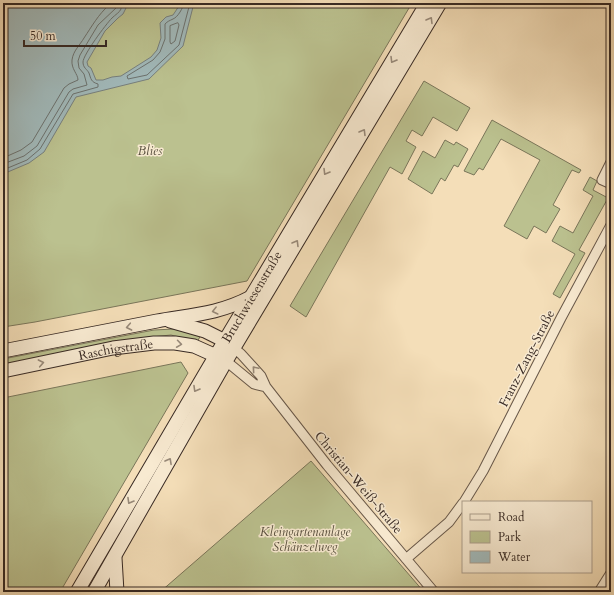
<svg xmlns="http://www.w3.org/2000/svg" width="614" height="595" font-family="Cardo,serif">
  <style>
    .green { fill: #bbc18f; stroke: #7a765a }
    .water { fill: #a1b9ba; stroke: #77807e }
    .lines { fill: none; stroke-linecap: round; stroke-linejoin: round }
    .shore { stroke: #6c726f; stroke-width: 1 }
    .street-casing { stroke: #675749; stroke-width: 11 }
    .secondary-casing { stroke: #382a24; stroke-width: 15 }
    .street { stroke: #f8ead1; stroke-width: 9 }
    .secondary { stroke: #f8ead1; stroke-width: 13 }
    .oneway { stroke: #988a7a }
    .labels { text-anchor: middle; stroke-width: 3; stroke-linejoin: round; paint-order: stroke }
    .park-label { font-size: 13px; font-style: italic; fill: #59503f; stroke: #f8ead1 }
    .street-label { font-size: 13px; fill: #382a24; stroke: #f8ead1 }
  </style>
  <rect width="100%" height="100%" fill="#f4deb8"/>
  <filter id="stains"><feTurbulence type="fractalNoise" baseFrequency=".005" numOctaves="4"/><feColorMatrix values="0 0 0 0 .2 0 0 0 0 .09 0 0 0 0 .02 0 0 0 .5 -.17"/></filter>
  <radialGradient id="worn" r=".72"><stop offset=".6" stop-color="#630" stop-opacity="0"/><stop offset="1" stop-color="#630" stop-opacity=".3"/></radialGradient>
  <path class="green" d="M3,3h409l-165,278 -212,41 -32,5z
    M424,81l46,27 -13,23 -24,-14 -11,19 -10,-6 -6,11 10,6 -14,27 -12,-7 -84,150 -16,-11z
    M492,120l89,50 -2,3 -7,-3 -19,35 7,4 -14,24 -12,-7 -7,13 -23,-13 36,-66 -39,-21 -18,31 -4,-2 -5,7 -10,-4z
    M445,140l9,5 2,-3 12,7 -10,18 -4,-2 -9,16 -4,-3 -9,16 -24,-15 15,-28 12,7z
    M590,177l7,4 -4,9 15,8 -29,52 6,3 -25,45 -7,-4 22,-40 -23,-13 8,-15 13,7 20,-37 -10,-6z
    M174,329l27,6 -4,7 -26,-7 -20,2 -45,6 -103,22v-6l151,-29z
    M181,362l7,11 -128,219h-57v-194z
    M311,461l113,131h-264z"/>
  <path class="water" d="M3,3h122l1,5 -3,6 -5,4 -13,13 -18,31 1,4 3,2 5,12h7l9,-3 9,-1 30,-19 6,-7 4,-12 -1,-15 6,-6 7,-2 8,-12h13l-11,43 -34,33 -73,18 -32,55 -15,11 -26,11z"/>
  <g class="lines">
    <path class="shore" d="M184,3c-1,5 -6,14 -11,16 -4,2 -5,2 -8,5v15l-5,13 -7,8 -26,16 1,3 19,-4 32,-30 11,-42
      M178,23l1,2 -4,16 -4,3 -1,-2v-16z
      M3,158l18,-8 11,-8 32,-54 5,-4 9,-4c0,-6 -7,-11 -6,-20 1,-9 8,-15 12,-22 8,-12 14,-23 25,-33l1,-2
      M3,164l21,-8 13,-10 32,-54 4,-3 14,-4 -3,-11 -5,-6 -1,-7 2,-6 18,-30 18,-17v-5
      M3,170l24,-10 13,-11 33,-55 25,-7v-3c-7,-2 -7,-5 -9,-11 -2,-4 -6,-5 -6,-11 0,-7 23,-38 29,-44 3,-3 8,-6 9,-9 0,0 0,-5 0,-6"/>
    <defs>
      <path id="street" d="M611,162l-9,18 9,4
        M229,344l12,10 20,22 5,11 61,78 107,127
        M226,361l28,23 12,3
        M464,502l19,-31 78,-153 50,-93
        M406,559l43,-37 14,-19
        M599,592l12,-19"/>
      <g id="secondary">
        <path d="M170,321l35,10 20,10"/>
        <path d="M3,351c51,-10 103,-20 154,-30 34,-6 62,-7 94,-24"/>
        <path id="s1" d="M3,371l110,-23 41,-5h21l19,3 29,13"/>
        <path d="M115,558l2,34"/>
        <path id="s2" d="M77,592l132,-225 218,-364"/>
        <path d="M94,592l132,-231 214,-358"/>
      </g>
    </defs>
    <use href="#street" class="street-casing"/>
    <use href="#secondary" class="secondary-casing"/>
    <use href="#street" class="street"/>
    <use href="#secondary" class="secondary"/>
  </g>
  <defs><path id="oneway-chevron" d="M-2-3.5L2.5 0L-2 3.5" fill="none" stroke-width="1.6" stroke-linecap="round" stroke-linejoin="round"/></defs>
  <g class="oneway">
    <use href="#oneway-chevron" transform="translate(430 20) rotate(-59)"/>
    <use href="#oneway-chevron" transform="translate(393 60) rotate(121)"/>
    <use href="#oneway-chevron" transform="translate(363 132) rotate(-59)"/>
    <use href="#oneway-chevron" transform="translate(326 172) rotate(121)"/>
    <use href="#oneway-chevron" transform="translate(296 243) rotate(-59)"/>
    <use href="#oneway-chevron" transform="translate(215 311) rotate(166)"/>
    <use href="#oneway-chevron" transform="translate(129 327) rotate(169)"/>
    <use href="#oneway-chevron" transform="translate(179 344) rotate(8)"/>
    <use href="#oneway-chevron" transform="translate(41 363) rotate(-11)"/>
    <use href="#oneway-chevron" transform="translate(255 369) rotate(-131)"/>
    <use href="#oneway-chevron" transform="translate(196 389) rotate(120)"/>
    <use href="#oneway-chevron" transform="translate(169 461) rotate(-61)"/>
    <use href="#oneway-chevron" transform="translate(130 501) rotate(120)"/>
  </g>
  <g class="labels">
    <g class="park-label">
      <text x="150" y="155">Blies</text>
      <text x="305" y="536">Kleingartenanlage<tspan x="305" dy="15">Schänzelweg</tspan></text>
    </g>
    <g class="street-label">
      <text dy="5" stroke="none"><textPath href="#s2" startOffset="343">Bruchwiesenstraße</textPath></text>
      <text dy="5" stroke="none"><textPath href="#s1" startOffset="115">Raschigstraße</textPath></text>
      <text transform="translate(526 358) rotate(-63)" y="5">Franz-Zang-Straße</text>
      <text transform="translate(359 482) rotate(50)" y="5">Christian-Weiß-Straße</text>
    </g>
  </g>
  <rect width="614" height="595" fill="none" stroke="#f4deb8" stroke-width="16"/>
  <rect x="4" y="4" width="606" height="587" fill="none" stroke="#382a24" stroke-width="2"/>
  <rect x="8" y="8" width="598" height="579" fill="none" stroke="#382a24"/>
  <rect x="462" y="501" width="130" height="72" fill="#f8ead1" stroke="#ab9d8c"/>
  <rect x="470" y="514" width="20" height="6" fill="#f8ead1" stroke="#ab9d8c"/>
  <text x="498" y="521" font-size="12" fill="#382a24">Road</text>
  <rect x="470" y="531" width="20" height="12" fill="#bbc18f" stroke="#ab9d8c"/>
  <text x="498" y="541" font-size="12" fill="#382a24">Park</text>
  <rect x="470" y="551" width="20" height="12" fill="#a1b9ba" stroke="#ab9d8c"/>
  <text x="498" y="561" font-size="12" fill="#382a24">Water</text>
  <path d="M24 40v6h82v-6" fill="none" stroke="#382a24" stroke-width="2"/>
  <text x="30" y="40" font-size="12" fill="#382a24" stroke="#f8ead1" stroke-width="3" paint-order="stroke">50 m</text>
  <rect width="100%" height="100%" filter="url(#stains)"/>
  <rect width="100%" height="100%" fill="url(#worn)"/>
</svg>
